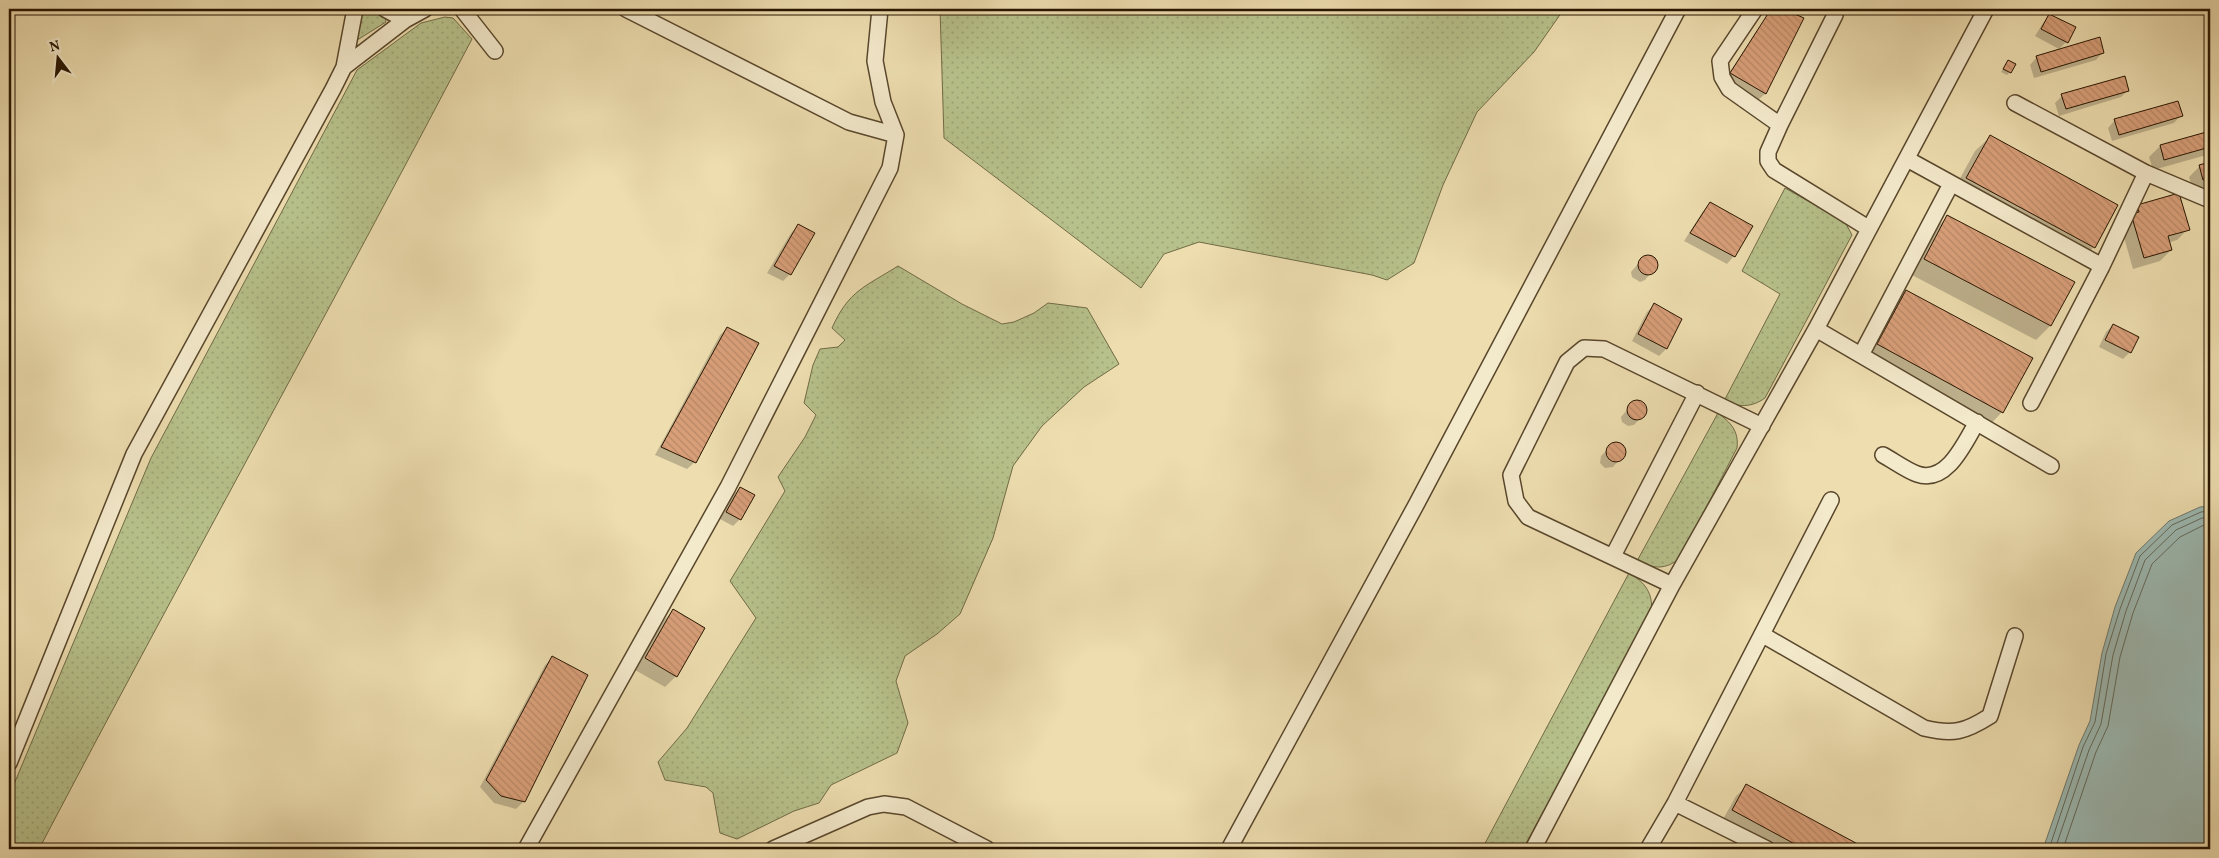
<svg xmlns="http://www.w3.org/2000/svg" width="2219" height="858" font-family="Vollkorn,serif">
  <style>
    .grass { fill: url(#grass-dots); stroke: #706b46 }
    .water { fill: #9cbab4; stroke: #6e786c }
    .shadow { fill: #0003 }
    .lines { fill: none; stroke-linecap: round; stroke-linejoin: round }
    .shore { stroke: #62685a; stroke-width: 1 }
    .building { fill: url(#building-back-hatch); stroke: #281500 }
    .minor-casing { stroke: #59472c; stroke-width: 18 }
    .minor { stroke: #f3e9cb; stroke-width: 15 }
  </style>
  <defs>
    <pattern id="grass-dots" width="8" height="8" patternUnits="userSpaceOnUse" patternTransform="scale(1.25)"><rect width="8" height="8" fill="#b7c18b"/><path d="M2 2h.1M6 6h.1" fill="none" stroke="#9da576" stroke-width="1.8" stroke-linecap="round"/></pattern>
    <pattern id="building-back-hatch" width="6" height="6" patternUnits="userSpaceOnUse" patternTransform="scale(1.25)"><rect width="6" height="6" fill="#d89f79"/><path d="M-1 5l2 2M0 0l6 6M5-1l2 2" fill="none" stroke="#b98867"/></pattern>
  </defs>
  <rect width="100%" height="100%" fill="#edddaf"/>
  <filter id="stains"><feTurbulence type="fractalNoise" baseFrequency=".004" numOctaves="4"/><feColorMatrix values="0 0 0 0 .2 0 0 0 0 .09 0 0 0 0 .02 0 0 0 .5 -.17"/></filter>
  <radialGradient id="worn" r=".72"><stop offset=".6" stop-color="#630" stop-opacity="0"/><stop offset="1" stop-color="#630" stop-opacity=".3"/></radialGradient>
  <path class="grass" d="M360,9h13l12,8 1,5 -32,20z
    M940,9h624l-30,43 -57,60 -34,73 -29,78 -27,17 -15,-5 -173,-33 -35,12 -23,34 -197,-150z
    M445,17l8,1 19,21c-142,271 -291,539 -433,810h-30v-53l142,-338 206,-388 64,-47z
    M1785,188l60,34 7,13 -87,163c-14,10 -26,9 -41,3l56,-107 -38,-23z
    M898,266l64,38 40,20 12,-2 20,-9 14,-10 39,5 32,56 -35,23 -42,39 -29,40 -20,72 -33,76 -23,20 -32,22 -9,25 12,42 -11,30 -66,32 -12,18 -25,8 -57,28 -17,-6 -7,-40 -7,-6 -41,-7 -7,-18 29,-34 69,-110 -26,-37 55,-90 -7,-14 27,-40 11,-22 -12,-12 9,-38 7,-16 18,-2 7,-7 -13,-12c17,-38 33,-41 66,-62z
    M1718,413c13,10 21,18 19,35l-57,110c-14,12 -27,11 -43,3z
    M1629,573c16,9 25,21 22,40l-128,236h-41z"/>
  <path class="water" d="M2210,506v343h-167l36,-104 11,-24 12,-68 13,-46 21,-54 33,-32 31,-14z"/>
  <path class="shadow" d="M1771,9h9l22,9 -37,76 -8,7 -33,-20z
    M2050,15l16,27 -7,7 -24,-13 8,-13z
    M2103,52l-7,8 -62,18 -4,-13 7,-8z
    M2008,61l2,11 -3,3 -6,-3z
    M2128,90l-7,7 -62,19 -4,-13 7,-7z
    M2181,115l-7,8 -62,18 -4,-13 7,-8z
    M2210,132v22l-57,16 -4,-13 11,-11z
    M1990,137l104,110 -15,14 -127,-68 23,-42z
    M2210,163v22l-17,5 -4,-13 11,-11z
    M1710,204l24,52 -7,8 -43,-23 19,-30z
    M2138,206l50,23 -11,11 -9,3 3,7 -11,11 -27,8 -12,-42z
    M1948,216l102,110 -14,14 -126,-66 23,-43z
    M798,226l-8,48 -7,7 -16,-8 24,-40z
    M1643,258h7l6,8 -11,14 -5,2 -8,-5 -1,-5z
    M1907,291l95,121 -14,15 -125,-68 29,-53z
    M1654,305l26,14 -14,30 -7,7 -27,-15 15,-29z
    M2113,325l17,27 -7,7 -24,-12 7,-15z
    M727,328l-32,134 -8,7 -32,-14 65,-120z
    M1640,402l4,3 1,7 -11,13 -6,1 -6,-4 -1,-5 12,-14z
    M1612,445h8l4,9 -11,13 -8,1 -5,-5 1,-7z
    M740,488v31l-7,7 -13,-7 13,-24z
    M673,611l3,65 -11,11 -30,-17 27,-48z
    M552,658l-28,143 -8,8 -22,-6 -14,-16 65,-122z
    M1747,786l117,63h-90l-52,-28 14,-25z"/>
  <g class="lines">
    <path class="shore" d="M2049,849l34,-102 12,-25 11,-68 14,-45 20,-53 32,-31 29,-13 9,-1
      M2055,849l34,-99 12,-26 12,-69 13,-44 19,-51 31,-30 26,-12h8
      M2063,849l33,-97 12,-26 12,-69 13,-44 19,-49 28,-27 24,-12h6"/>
  </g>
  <path class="building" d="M1771,9h12l21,9 -38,76 -36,-21z
    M2049,14l27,13 -8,16 -27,-14z
    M2100,37l4,16 -63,19 -5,-16z
    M2008,60l8,4 -5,9 -8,-4z
    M2125,76l4,15 -63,18 -5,-15z
    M2178,101l5,15 -64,19 -5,-16z
    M2210,131v16l-46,13 -4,-15z
    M1990,135l128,70 -23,43 -129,-70z
    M2210,162v16l-7,2 -4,-15z
    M2179,193l11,37 -22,6 4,14 -28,8 -13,-44 8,-2 -2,-7z
    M1710,202l43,24 -18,31 -45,-24z
    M1947,215l128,67 -24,44 -127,-67z
    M798,224l17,9 -24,42 -17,-9z
    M1638 265a10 10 0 1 1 20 0a10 10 0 1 1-20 0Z
    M1906,290l127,68 -30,55 -126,-69z
    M1654,303l28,16 -15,30 -29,-15z
    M2113,324l26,13 -8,16 -26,-13z
    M727,327l32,16 -63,120 -35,-16z
    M1627 410a10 10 0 1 1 20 0a10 10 0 1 1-20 0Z
    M1606 452a10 10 0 1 1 20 0a10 10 0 1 1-20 0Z
    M740,487l15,8 -14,25 -15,-8z
    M673,609l32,19 -28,49 -32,-19z
    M552,656l36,19 -63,127 -24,-6 -15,-16z
    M1746,784l121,65h-63l-72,-39z"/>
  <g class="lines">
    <defs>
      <path id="minor" d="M385,9l20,11
        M462,9l33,42
        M626,9l223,113 47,13
        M1755,9l-35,52 2,16 7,12 51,36
        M1834,9l1,6 -55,110 -12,27v9l6,9 94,58
        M344,67l61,-47 20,-11
        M1907,159l195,107 44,-93 -131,-70
        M2146,173l64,27
        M1816,329l235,137
        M1861,355l90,-171
        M2031,403l71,-137
        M1883,455c11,6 23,15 34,19 30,11 48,-32 60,-52
        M1613,556l84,-163
        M1672,585l-144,-68 -12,-16 -5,-26 56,-113 17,-14 20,1 158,77
        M1763,635l161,93c29,7 41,4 66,-12l25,-80
        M9,763l125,-309 199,-365 11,-22 11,-58
        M1675,803l92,46
        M526,849l202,-362 162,-319 6,-33 -13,-33 -8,-41 5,-52
        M773,849l95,-42 16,-3 22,3 81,42
        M1229,849l187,-344 262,-496
        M1533,849l139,-264 144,-256 170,-320
        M1648,849l27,-46 156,-303"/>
    </defs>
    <use href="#minor" class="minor-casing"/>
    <use href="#minor" class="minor"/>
  </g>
  <rect width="2219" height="858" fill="none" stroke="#edddaf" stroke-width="30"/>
  <rect x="10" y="10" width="2199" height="838" fill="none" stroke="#281500" stroke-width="2.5"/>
  <rect x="15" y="15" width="2189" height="828" fill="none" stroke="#281500"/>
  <g transform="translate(58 58) rotate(344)" stroke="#f3e9cb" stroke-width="4" paint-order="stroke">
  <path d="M0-4L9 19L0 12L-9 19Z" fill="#281500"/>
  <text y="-8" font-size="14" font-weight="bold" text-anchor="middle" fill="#281500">N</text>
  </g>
  <rect width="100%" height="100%" filter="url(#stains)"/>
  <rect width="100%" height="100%" fill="url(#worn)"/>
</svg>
